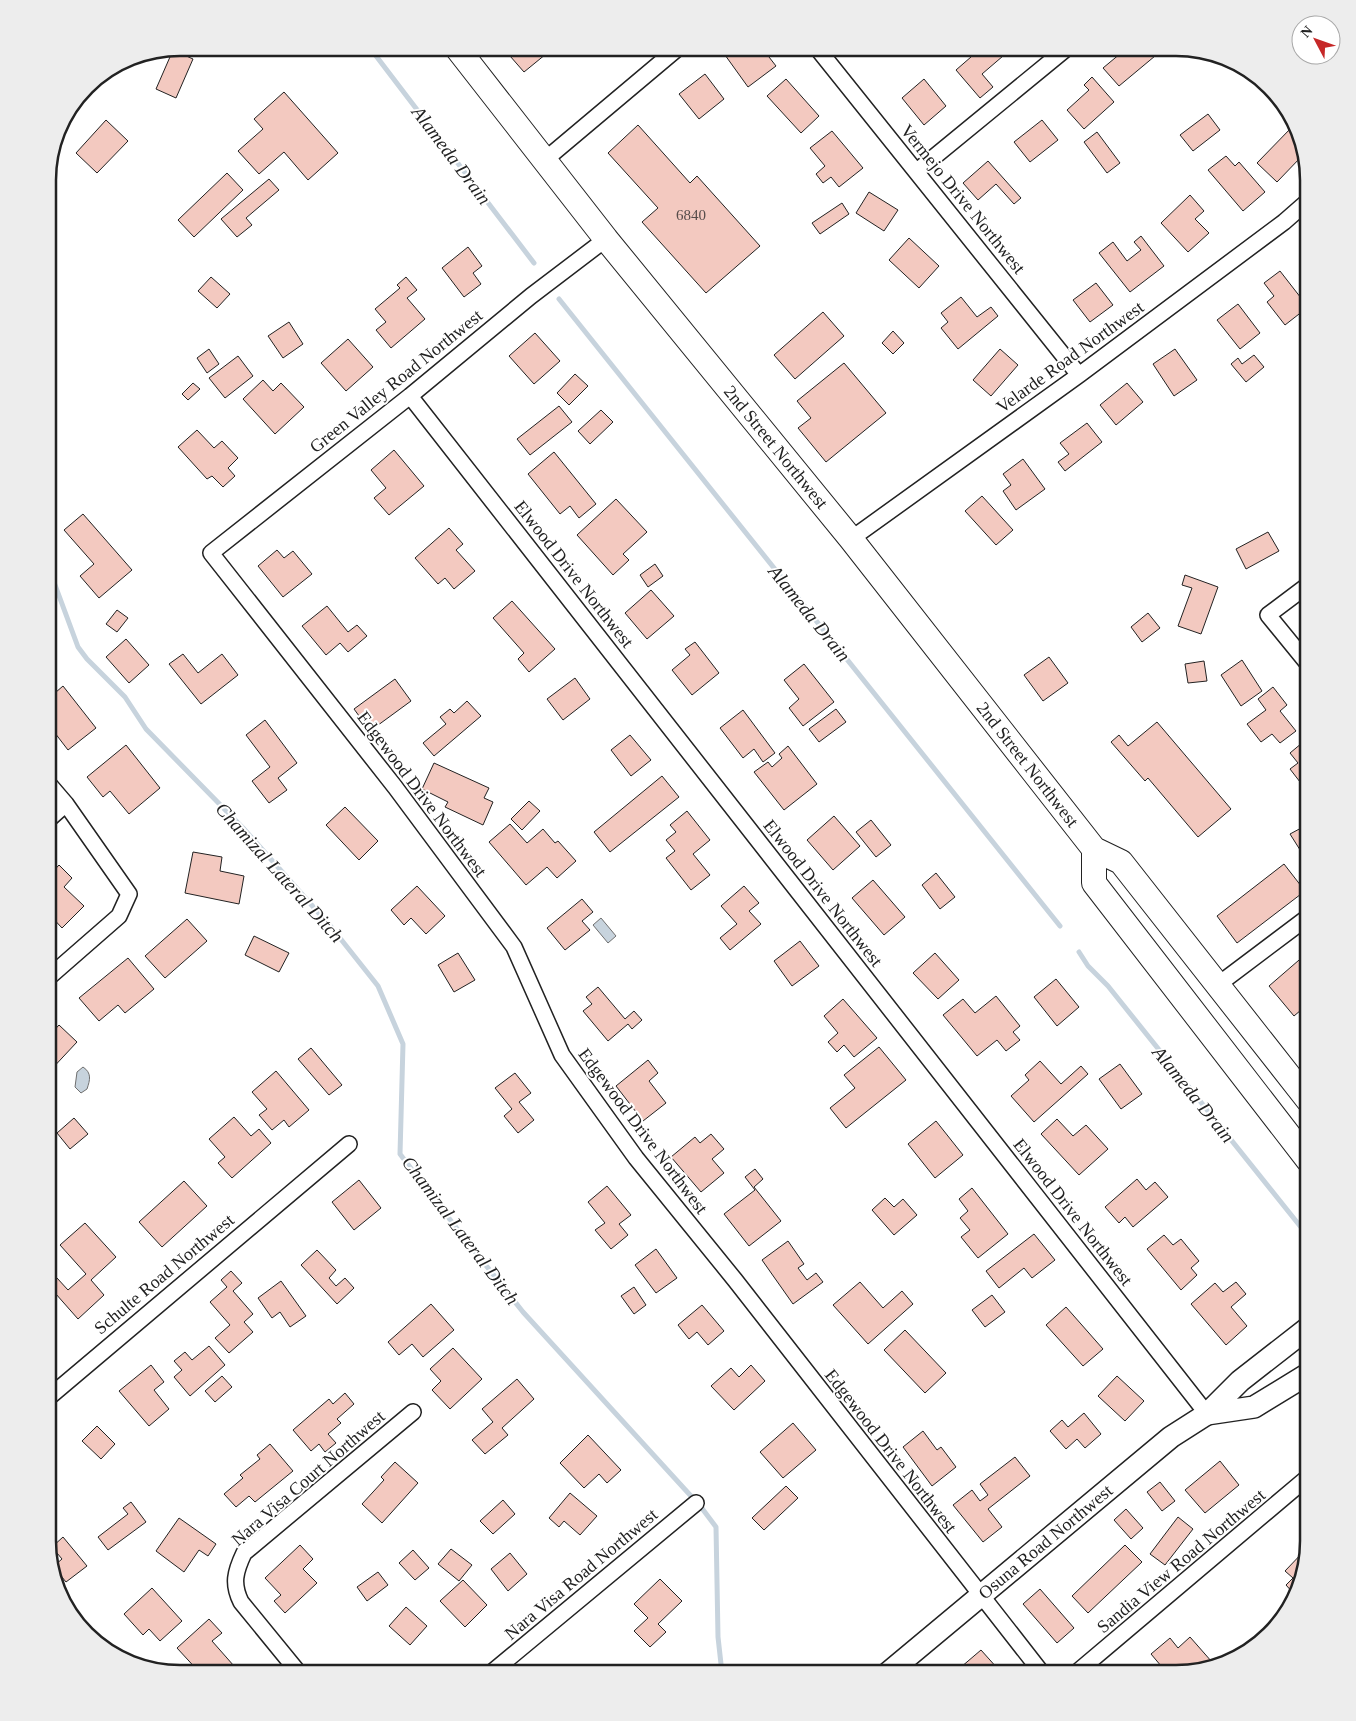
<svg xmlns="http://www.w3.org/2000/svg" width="1356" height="1721" font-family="Georgia,serif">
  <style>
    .water { fill: #c7d3dd; stroke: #6f6f6f }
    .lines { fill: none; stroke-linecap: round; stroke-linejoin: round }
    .stream { stroke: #c7d3dd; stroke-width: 5 }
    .building { fill: #f3c9c0; stroke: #222 }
    .street-casing { stroke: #222; stroke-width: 18 }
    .secondary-casing { stroke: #222; stroke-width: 24 }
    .primary-casing { stroke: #222; stroke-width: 26 }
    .street { stroke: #fff; stroke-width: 15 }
    .secondary { stroke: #fff; stroke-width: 21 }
    .primary { stroke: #fff; stroke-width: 24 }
    .labels { text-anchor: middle; stroke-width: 4; stroke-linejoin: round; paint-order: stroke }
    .number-label { font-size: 15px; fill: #564c4a }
    .street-label { font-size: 18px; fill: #222; stroke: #fff }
    .water-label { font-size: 19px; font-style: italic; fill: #222; stroke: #fff }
    .rim { fill: none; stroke: #222; stroke-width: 2.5 }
  </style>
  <rect width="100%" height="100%" fill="#fff"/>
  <path class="water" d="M601,918l15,18 -8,7 -15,-18z
    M83,1067c9,6 7,13 4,22l-6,4 -6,-6 2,-15z"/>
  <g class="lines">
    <path class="stream" d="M370,48l164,215
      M559,299l501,627
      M48,566l30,81 9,12 38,38 21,32 97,99 89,100 46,58 25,58 -3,110 61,80 62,78 178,195 15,20 2,110 4,36
      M1079,952l9,14 20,20 200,250"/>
  </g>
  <path class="building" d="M503,48h38l5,6 -22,18z
    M734,48h28l14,18 -28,21 -23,-32z
    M977,48h32l1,2 -28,24 11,13 -13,11 -24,-28 23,-20z
    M1127,48h22l6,8 -36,30 -16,-18z
    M173,50l20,9 -17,39 -20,-9z
    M705,74l19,25 -25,20 -20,-25z
    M1092,77l22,25 -30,27 -17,-19 22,-20 -5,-5z
    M786,79l33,37 -18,17 -34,-37z
    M924,79l22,27 -22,19 -22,-27z
    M284,92l54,61 -30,27 -24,-28 -25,22 -21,-23 25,-22 -9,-10z
    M1208,114l12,16 -27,21 -13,-16z
    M106,120l22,21 -31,32 -21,-20z
    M1042,120l16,20 -28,22 -16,-20z
    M60,125l6,5 -10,10z
    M638,125l52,58 7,-7 63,70 -54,47 -64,-71 16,-14 -50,-55z
    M1292,127l9,30 -24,25 -20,-19z
    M832,131l31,37 -24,19 -8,-10 -8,6 -7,-9 9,-8 -15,-18z
    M1097,132l23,31 -13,10 -23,-31z
    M1226,156l9,10 4,-4 26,30 -22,19 -35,-41z
    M988,161l33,37 -7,6 -18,-20 -18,16 -15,-17z
    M227,173l16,17 -49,47 -16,-17z
    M269,179l10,11 -33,28 6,7 -15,12 -16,-18z
    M869,192l29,18 -14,21 -28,-18z
    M1190,195l14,16 -9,8 14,14 -21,19 -27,-29z
    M842,203l7,11 -29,20 -8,-11z
    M1141,236l23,30 -34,26 -31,-39 14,-11 14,19 14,-11 -7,-8z
    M909,238l30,28 -20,22 -30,-28z
    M468,247l14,19 -9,7 8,11 -17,13 -22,-29z
    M1280,271l28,36 -23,18 -18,-23 7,-6 -10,-13z
    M211,277l19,17 -13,14 -19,-17z
    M406,277l11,13 -10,8 18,21 -34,29 -15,-18 10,-8 -11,-13 25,-21 -3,-3z
    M1096,283l17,22 -23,17 -17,-22z
    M961,297l16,20 14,-10 7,9 -40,33 -17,-21 7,-6 -7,-9z
    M1238,304l22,29 -20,16 -23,-29z
    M823,312l21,24 -49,43 -21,-24z
    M289,322l14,22 -20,14 -15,-22z
    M893,331l11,12 -11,11 -11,-11z
    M535,333l25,28 -26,23 -25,-28z
    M348,339l25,28 -27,24 -25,-28z
    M209,349l10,15 -12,9 -10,-15z
    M1000,349l18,16 -27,31 -18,-16z
    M1175,349l22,31 -23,16 -21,-32z
    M1254,355l10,12 -18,15 -15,-18 7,-6 4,6z
    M238,356l15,20 -28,22 -16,-20z
    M844,363l42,50 -60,49 -28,-34 13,-10 -14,-17z
    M575,374l13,12 -19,19 -12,-12z
    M263,380l10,11 8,-8 23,24 -29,27 -32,-35z
    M193,383l7,6 -12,11 -6,-6z
    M1127,383l16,19 -27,23 -16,-20z
    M559,406l13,16 -42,33 -13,-16z
    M601,410l12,12 -23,22 -12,-13z
    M1087,423l15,19 -37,29 -7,-9 11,-8 -9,-11z
    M197,430l17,18 8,-7 16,17 -10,10 7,8 -12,11 -11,-11 -5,3 -29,-32z
    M394,450l30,36 -35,29 -15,-17 12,-10 -15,-18z
    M554,452l42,52 -17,14 -9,-12 -10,8 -32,-40z
    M1023,459l22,30 -29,21 -13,-19 8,-6 -8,-11z
    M982,496l31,34 -17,15 -31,-34z
    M616,499l31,33 -24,22 6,6 -16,15 -36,-40z
    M83,514l49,56 -33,28 -19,-22 14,-12 -30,-34z
    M1308,515v16l-7,-7z
    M449,528l14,16 -7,6 19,21 -21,18 -9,-11 -7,6 -23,-26z
    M1268,532l11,19 -33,18 -10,-20z
    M277,550l7,8 9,-7 19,23 -29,23 -25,-31z
    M655,564l8,12 -15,11 -8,-12z
    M1185,575l33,12 -17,47 -23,-8 14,-38 -10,-3z
    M651,590l23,26 -27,23 -22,-26z
    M512,601l43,48 -26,23 -11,-13 6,-6 -31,-35z
    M327,606l21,26 9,-7 10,11 -19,16 -8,-9 -14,12 -24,-29z
    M117,610l11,8 -11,14 -11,-8z
    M1148,613l12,15 -18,14 -11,-15z
    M126,639l23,26 -20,18 -23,-26z
    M695,642l24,31 -27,22 -20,-25 18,-15 -5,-6z
    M183,654l15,19 24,-19 16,21 -37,29 -32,-40z
    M1049,657l19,26 -25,18 -19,-26z
    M1242,660l20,31 -21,15 -20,-31z
    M1204,661l3,20 -19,2 -3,-19z
    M804,664l30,38 -31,24 -14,-18 10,-9 -15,-19z
    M575,678l15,21 -27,21 -16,-21z
    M395,679l16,22 -41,30 -16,-22z
    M63,686l33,42 -28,22 -20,-26v-25z
    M1273,687l14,18 -7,6 16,20 -16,12 -8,-9 -11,8 -14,-18 19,-14 -8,-11z
    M467,701l14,15 -47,40 -11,-13 23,-19 -6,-7 10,-8 4,4z
    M836,709l10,13 -27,20 -10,-13z
    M743,710l32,43 -12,9 -9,-13 -11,9 -23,-30z
    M265,720l32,43 -19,15 9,12 -18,13 -17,-22 18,-14 -24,-32z
    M1157,722l74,87 -33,28 -50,-59 -3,3 -34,-39 8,-7 9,11z
    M630,735l21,25 -20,16 -20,-26z
    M1308,738v52l-1,1 -17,-22 8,-6 -8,-10z
    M126,745l34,43 -31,26 -19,-23 -7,6 -16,-20z
    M788,746l29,38 -33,26 -30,-38 14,-10 4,5 10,-9 -3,-4z
    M434,763l55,25 -5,10 9,4 -10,23 -38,-18 3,-5 -26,-13z
    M662,776l17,21 -69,55 -16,-20z
    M529,801l11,10 -18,19 -11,-11z
    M345,807l33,34 -19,19 -33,-35z
    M687,811l23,29 -17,14 17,21 -19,15 -25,-32 9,-7 -9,-11 10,-8 -6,-7z
    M834,816l26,30 -27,24 -26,-30z
    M871,820l20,25 -15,12 -20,-25z
    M510,824l17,19 16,-14 12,14 3,-2 18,20 -19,17 -10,-11 -21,18 -37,-43z
    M1303,827l5,9v12l-6,5 -12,-19z
    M193,852l29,5 -2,14 24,5 -5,28 -54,-11z
    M1284,864l21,27 -68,52 -20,-27z
    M59,865l13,13 -8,9 20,19 -22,22 -14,-15v-36z
    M936,873l19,24 -15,12 -18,-24z
    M873,880l32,37 -21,18 -32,-37z
    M417,886l28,30 -19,18 -15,-16 -7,7 -13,-15z
    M744,886l15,17 -10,8 12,13 -31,26 -10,-12 17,-14 -16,-18z
    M582,899l11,13 -11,9 8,9 -25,20 -18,-22z
    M187,919l20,22 -42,37 -20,-22z
    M254,936l35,17 -10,19 -34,-17z
    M800,941l19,25 -27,20 -18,-25z
    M458,953l17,27 -21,12 -16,-27z
    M935,953l24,27 -21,19 -25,-26z
    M1306,954l2,3v47l-14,12 -25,-30z
    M128,958l26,31 -29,24 -7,-8 -19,16 -20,-23z
    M1056,979l23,28 -22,19 -23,-29z
    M598,987l27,32 9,-8 8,9 -10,9 -4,-5 -20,17 -25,-30 9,-7 -6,-7z
    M996,996l24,30 -7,6 7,8 -14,11 -9,-11 -20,16 -34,-41 20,-16 12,14z
    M843,999l34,39 -23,19 -10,-12 -7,7 -9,-10 10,-9 -14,-17z
    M59,1025l18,17 -29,31v-36z
    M879,1047l27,33 -60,48 -16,-20 25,-20 -11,-13z
    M311,1048l31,37 -13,10 -31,-36z
    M648,1060l10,13 -9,8 17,22 -23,18 -27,-35z
    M1040,1061l21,23 20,-18 7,8 -54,48 -23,-26 18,-16 -4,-5z
    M1120,1064l22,30 -21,15 -22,-30z
    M276,1071l33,39 -20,17 -5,-7 -12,10 -13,-15 8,-6 -15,-17z
    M515,1073l16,20 -12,9 15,18 -16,13 -14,-17 8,-7 -17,-21z
    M234,1117l17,19 8,-7 12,14 -39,35 -14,-15 7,-6 -16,-18z
    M74,1118l14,16 -18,15 -13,-16z
    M1057,1119l16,17 13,-11 22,24 -29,26 -38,-41z
    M936,1121l27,34 -28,23 -27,-34z
    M711,1134l13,15 -12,10 12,14 -23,19 -30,-35 24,-20 5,6z
    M755,1169l8,10 -9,8 27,34 -32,25 -25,-32 31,-24 -10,-13z
    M1137,1179l9,11 9,-8 13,15 -35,30 -8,-10 -6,6 -14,-16z
    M359,1180l22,28 -27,22 -22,-28z
    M184,1181l23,25 -45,41 -23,-25z
    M607,1186l24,29 -12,9 9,11 -17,14 -16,-19 10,-7 -17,-21z
    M972,1188l36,46 -30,24 -17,-21 9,-7 -10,-12 8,-7 -9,-12z
    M885,1198l9,9 9,-8 14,16 -23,20 -22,-25z
    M85,1223l31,34 -25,23 13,15 -26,24 -30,-34 9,-7 11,12 18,-16 -26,-29z
    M1034,1234l21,26 -23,18 -8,-10 -25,20 -13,-17z
    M1164,1235l9,10 8,-6 18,22 -8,7 6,7 -16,15 -34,-41z
    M788,1241l16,23 -6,4 9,12 9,-7 7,9 -30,22 -31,-44z
    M656,1249l21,29 -21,15 -21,-28z
    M317,1250l19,20 -7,8 7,8 9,-8 9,10 -17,16 -36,-39z
    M231,1271l11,12 -9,8 20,23 -9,8 9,10 -24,21 -14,-15 15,-13 -20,-23 17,-15 -6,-7z
    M281,1281l25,35 -16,11 -10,-15 -8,6 -14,-20z
    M860,1282l23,26 19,-17 11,13 -45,40 -35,-39z
    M1236,1282l10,12 -15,13 16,19 -21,19 -35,-41 24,-21 8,9z
    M634,1287l12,18 -12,9 -13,-18z
    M992,1295l13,17 -20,15 -13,-17z
    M431,1304l23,26 -31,27 -11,-13 -13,11 -11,-13z
    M702,1305l22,26 -16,14 -11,-13 -8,7 -11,-14z
    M1066,1307l37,42 -20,17 -37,-41z
    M905,1330l41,43 -21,20 -41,-43z
    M209,1346l16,19 -35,31 -16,-19 8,-7 -8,-9 11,-9 7,8z
    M453,1348l29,31 -32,30 -18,-19 9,-9 -11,-12z
    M151,1365l13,17 -10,8 15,19 -20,17 -30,-35z
    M751,1365l14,16 -31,29 -23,-24 20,-18 8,9z
    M222,1376l10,11 -17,15 -10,-11z
    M1117,1376l27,25 -19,20 -27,-25z
    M517,1379l17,20 -32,29 6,7 -23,19 -13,-14 21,-18 -11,-13z
    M345,1393l9,11 -17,15 4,4 -13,11 8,9 -11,9 -6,-8 -8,7 -18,-21 36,-31 4,5z
    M1084,1413l17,21 -16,14 -8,-9 -11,10 -16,-18 12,-11 6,7z
    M793,1423l23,27 -33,28 -23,-26z
    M97,1426l18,18 -14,15 -19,-18z
    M923,1431l14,19 4,-3 15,20 -24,19 -29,-39z
    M588,1435l33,35 -14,13 -8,-9 -15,14 -24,-25z
    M270,1444l23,27 -38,31 -6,-6 -13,11 -12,-13 19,-16 -3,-3 20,-16 -3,-4z
    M1015,1457l15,19 -42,33 14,18 -19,15 -30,-37 19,-15 8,11 8,-6 -8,-11z
    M1220,1461l19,24 -34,28 -20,-23z
    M395,1462l23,21 -36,40 -20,-19 22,-24 -3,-3z
    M1160,1482l15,19 -13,10 -15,-19z
    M786,1486l12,12 -34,32 -12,-12z
    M570,1493l27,23 -17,19 -16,-14 -5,6 -10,-9z
    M503,1500l12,14 -22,20 -13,-13z
    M131,1502l15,20 -38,28 -10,-13 30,-23 -5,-6z
    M1126,1509l17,19 -12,11 -17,-19z
    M1178,1517l15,12 -28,36 -15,-11z
    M179,1518l37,26 -8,12 -9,-6 -15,22 -28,-21z
    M63,1537l24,29 -21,16 -9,-11 -2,-6 7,-6 -10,-12z
    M300,1545l13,14 -10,10 14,14 -32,30 -11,-12 7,-6 -16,-17z
    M1125,1545l17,17 -54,51 -16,-17z
    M451,1549l21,16 -13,16 -21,-17z
    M1306,1549l-12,45 -8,-9 7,-7 -8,-7z
    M413,1550l16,18 -14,12 -16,-17z
    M510,1553l17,21 -19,17 -17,-22z
    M378,1572l10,13 -21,16 -10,-14z
    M660,1579l22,22 -24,23 8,8 -16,15 -16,-16 14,-13 -14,-14z
    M463,1580l24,25 -22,22 -25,-26z
    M152,1588l30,33 -22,20 -11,-12 -6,6 -19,-21z
    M1040,1589l34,39 -17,15 -34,-39z
    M406,1607l21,19 -17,19 -21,-19z
    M209,1619l13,14 -10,8 22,25 -9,7h-25l-23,-25z
    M1190,1637l22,25 -36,11h-9l-16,-19 19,-16 8,10z
    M981,1650l17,19 -5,4h-39z
    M611,1665l7,8h-17z"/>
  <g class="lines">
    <defs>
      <path id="street" d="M817,48l262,327
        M546,159l132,-111
        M917,171l150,-123
        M606,239l-75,57 -121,100 -199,157 184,234 119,160 48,108 74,103 99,122 307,393
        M410,396l797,1018
        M851,539l228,-164 205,-153 24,-21
        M1308,664l-40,-49 40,-30
        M48,820l18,-16
        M48,978l71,-62 10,-22 -63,-90 -18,-21
        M1219,984l89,-67
        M48,1398l301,-254
        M299,1673l-58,-71c-9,-18 -6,-30 3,-49l169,-141
        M491,1673l205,-170
        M1076,1673l232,-196"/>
      <g id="secondary">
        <path d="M1207,1414l47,-7 54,-33"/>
        <path id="s1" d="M888,1673l283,-236 36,-23 33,-33 68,-53"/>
      </g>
      <g id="primary">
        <path id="s2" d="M457,48l149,191 245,300 243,310 27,13 187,238"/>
        <path d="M1094,849v34l214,277"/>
      </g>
    </defs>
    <use href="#street" class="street-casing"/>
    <use href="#secondary" class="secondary-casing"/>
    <use href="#primary" class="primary-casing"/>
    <use href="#street" class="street"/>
    <use href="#secondary" class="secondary"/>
    <use href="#primary" class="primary"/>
  </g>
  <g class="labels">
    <g class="number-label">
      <text x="691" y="220">6840</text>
    </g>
    <g class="street-label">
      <text transform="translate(963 199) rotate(51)" y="6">Vermejo Drive Northwest</text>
      <text transform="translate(1070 357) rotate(-36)" y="6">Velarde Road Northwest</text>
      <text transform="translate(396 381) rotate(-39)" y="6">Green Valley Road Northwest</text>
      <text dy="6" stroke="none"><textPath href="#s2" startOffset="511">2nd Street Northwest</textPath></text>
      <text transform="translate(574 574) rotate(52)" y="6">Elwood Drive Northwest</text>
      <text dy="6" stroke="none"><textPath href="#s2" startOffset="916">2nd Street Northwest</textPath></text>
      <text transform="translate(422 794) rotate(53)" y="6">Edgewood Drive Northwest</text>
      <text transform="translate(823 893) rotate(52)" y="6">Elwood Drive Northwest</text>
      <text transform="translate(643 1131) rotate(53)" y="6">Edgewood Drive Northwest</text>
      <text transform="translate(1073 1212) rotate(52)" y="6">Elwood Drive Northwest</text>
      <text transform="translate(164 1274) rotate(-40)" y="6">Schulte Road Northwest</text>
      <text transform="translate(891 1451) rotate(52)" y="6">Edgewood Drive Northwest</text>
      <text transform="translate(308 1478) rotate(-41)" y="6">Nara Visa Court Northwest</text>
      <text dy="6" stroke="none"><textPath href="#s1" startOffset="205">Osuna Road Northwest</textPath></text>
      <text transform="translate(1181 1561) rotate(-40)" y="6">Sandia View Road Northwest</text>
      <text transform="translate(581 1574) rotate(-40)" y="6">Nara Visa Road Northwest</text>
    </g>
    <g class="water-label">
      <text transform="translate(452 155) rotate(53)" y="7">Alameda Drain</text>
      <text transform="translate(810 613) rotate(51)" y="7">Alameda Drain</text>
      <text transform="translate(280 872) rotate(48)" y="7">Chamizal Lateral Ditch</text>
      <text transform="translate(1194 1094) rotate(51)" y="7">Alameda Drain</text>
      <text transform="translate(461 1230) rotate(53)" y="7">Chamizal Lateral Ditch</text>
    </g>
  </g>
  <path d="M0 0H1356V1721H0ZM180 56H1176A124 124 0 0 1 1300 180V1541A124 124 0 0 1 1176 1665H180A124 124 0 0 1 56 1541V180A124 124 0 0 1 180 56Z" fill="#ededed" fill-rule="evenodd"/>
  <path class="rim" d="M180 56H1176A124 124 0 0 1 1300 180V1541A124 124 0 0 1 1176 1665H180A124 124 0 0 1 56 1541V180A124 124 0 0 1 180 56Z"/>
  <g transform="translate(1316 40) rotate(311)"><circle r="24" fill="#ffffff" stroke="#a7a7a7"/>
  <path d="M0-4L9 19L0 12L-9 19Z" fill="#c62828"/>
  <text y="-8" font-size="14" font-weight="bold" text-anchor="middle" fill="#222222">N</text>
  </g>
</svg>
